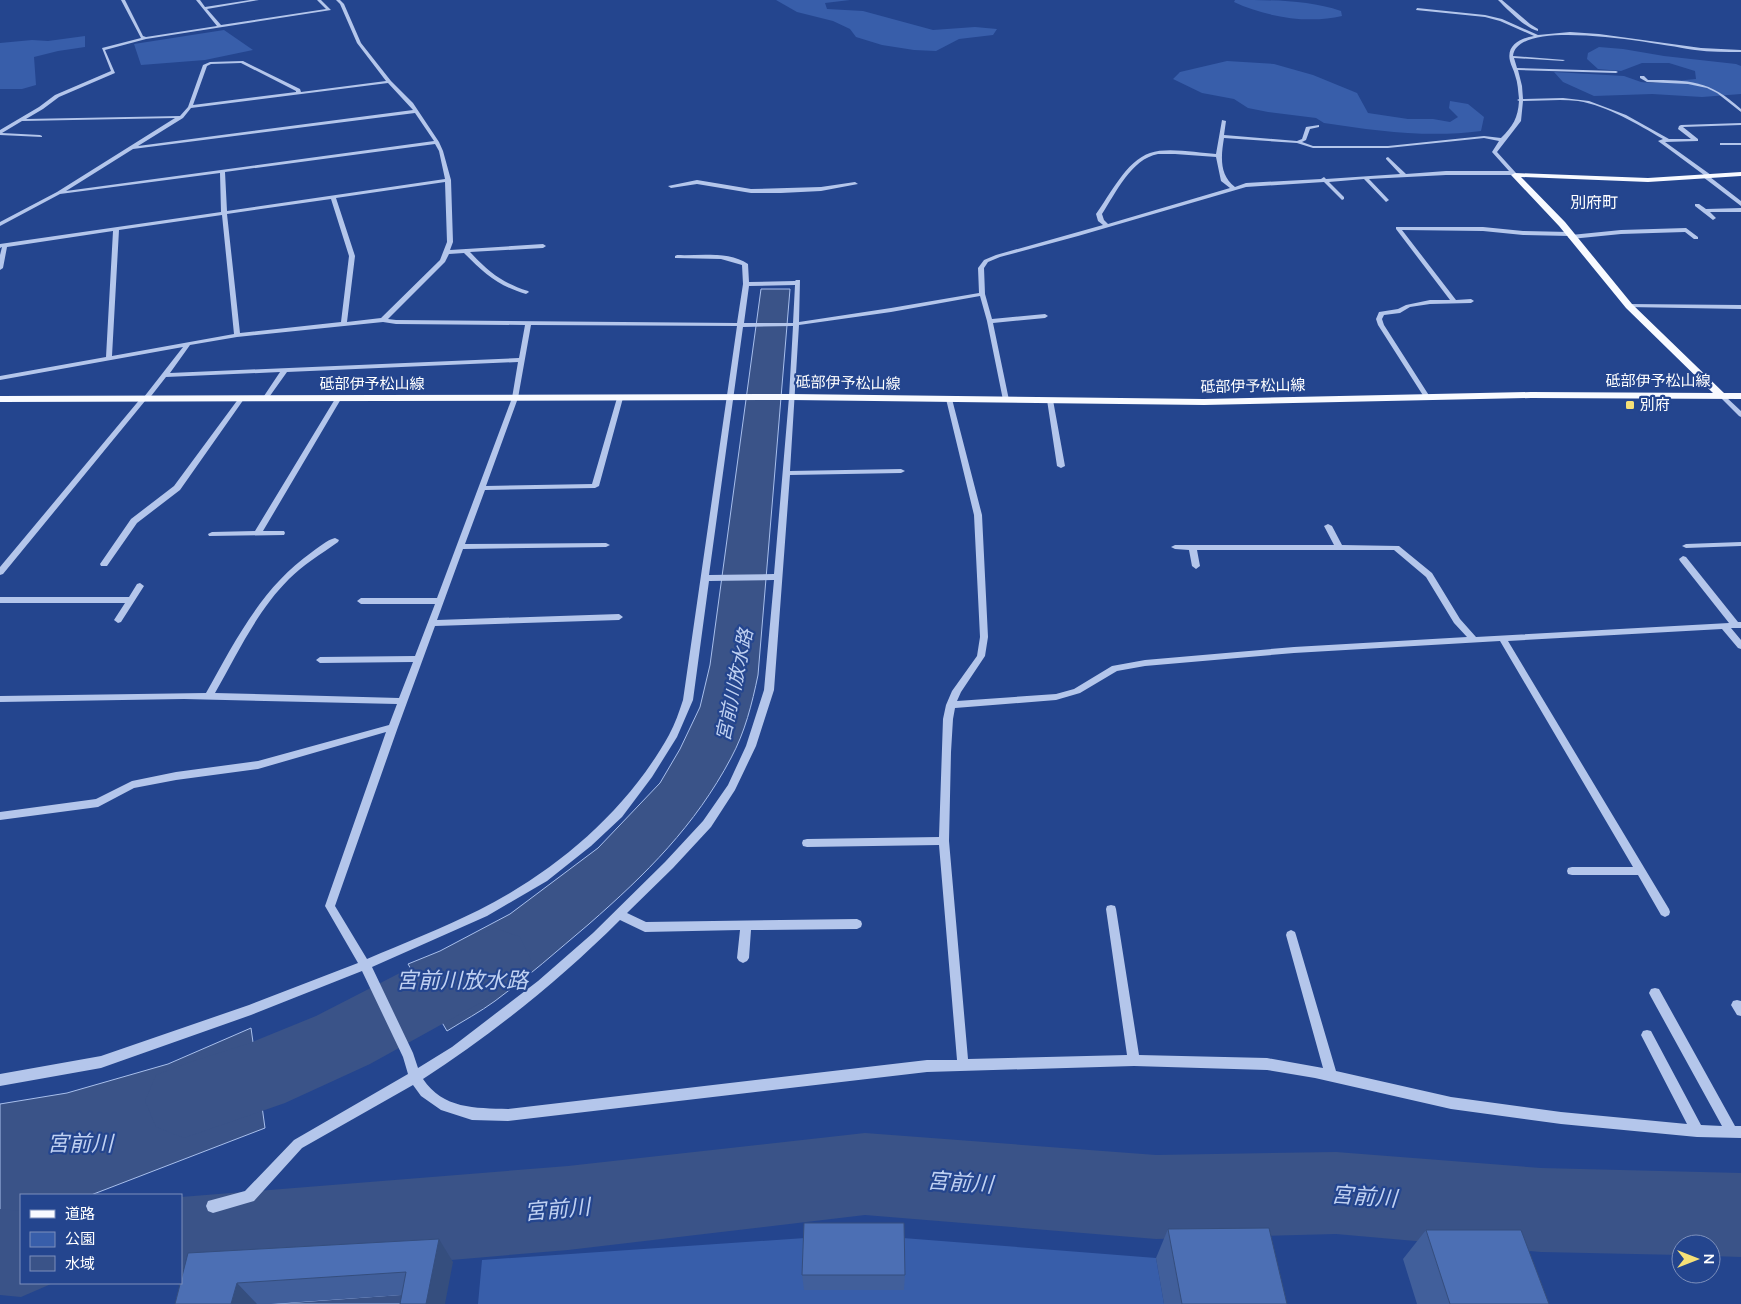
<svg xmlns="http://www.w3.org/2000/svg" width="1741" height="1304" font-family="'Nunito Sans','Noto Sans JP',sans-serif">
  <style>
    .green { fill: #385eaa }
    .water { fill: #3a5388; stroke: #a8bfec }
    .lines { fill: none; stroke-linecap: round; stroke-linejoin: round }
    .river { fill: #3a5388; fill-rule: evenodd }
    .minor { fill: #b4c6eb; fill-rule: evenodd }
    .major { fill: #f8faff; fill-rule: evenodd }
    .wall { fill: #415f9b }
    .shaded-wall { fill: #354e7e }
    .building { fill: #4c6fb4; stroke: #354e7e }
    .poi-dot { fill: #f6e077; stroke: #24458e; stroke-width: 2 }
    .labels { text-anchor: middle; stroke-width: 4.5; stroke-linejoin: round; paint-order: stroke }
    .far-street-label { font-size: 15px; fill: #fff; stroke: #24458e }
    .far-poi-label { font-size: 15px; fill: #fff; stroke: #24458e; text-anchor: start }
    .far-quarter-label { font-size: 16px; fill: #fff; stroke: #24458e }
    .water-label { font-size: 19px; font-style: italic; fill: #c0d1f2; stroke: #24458e }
    .near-water-label { font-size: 22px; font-style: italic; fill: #c0d1f2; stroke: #24458e }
  </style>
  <rect width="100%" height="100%" fill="#24458e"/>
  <path class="green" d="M776,0h74l-25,3 2,6 36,2 70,19 42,-3 22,2 -4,6 -34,4 -23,12 -22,-1 -32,-5 -26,-8 -6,-8 -17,-8 -36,-9z
    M1235,0c36,0 73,0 106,11l1,5c-34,8 -76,1 -108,-14z
    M224,30l29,20 -48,10 -64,5 -7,-21z
    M85,36v11l-27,4 -24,6 2,28 -14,4h-22v-46l32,-3 16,1z
    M1599,47l24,2 41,7 72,8 5,2v28l-39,3 -50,-3 -58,2 -31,-14 -9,-10 70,4 17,6 12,1 43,-4 -1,-8 -26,-8h-27l-21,8 -23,-2 -11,-10 1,-6z
    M1227,61l47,3 39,11 44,18 11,20 40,6h25l17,3 8,-5 -9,-9 1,-7 18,3 16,13 -3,14c-52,7 -105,0 -157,-8l-8,-5 -48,-6 -20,-4 -14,-9 -32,-6 -29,-14 7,-7z
    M805,1238h98l253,20 8,46h-686l4,-44z"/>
  <path class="water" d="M761,289h29l-32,386c-6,29 -13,57 -27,83 -36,68 -85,116 -142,166 -31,26 -61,53 -94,77 -15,11 -32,20 -48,30l-39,-67 32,-13 70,-37 88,-66 62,-65 20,-34 20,-42 10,-42z
    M251,1028l14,100 -174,67h-70v41l-3,2 -11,23 -7,1v-158l67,-11 101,-29z
    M421,1293l-2,11h-148z"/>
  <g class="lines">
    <path class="river" d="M495,928l25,9 11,22 -11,22 -150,83 -85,39 -101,35 -28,-11 -11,-26 11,-26 28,-11 66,-21 66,-27 154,-79z
      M865,1133l291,22 180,-3 205,16 200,5v84l-30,-1v-12h-30v11l-140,-3 -205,-18 -180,5 -291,-24 -297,35 -387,33v-86l387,-31z
      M0,1209l21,2v72h31l-1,1 -30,13 -21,-2z"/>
    <path class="minor" d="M121,0h4l18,36 3,1 71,-11 -21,-26h4l5,7 45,-7h9l-52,9 14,16 105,-16 -9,-9h4l10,10 -185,29 -41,11 10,23 -56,24 -16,12 -17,10 154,-3 8,-9 15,-42 7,-3 33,-1 57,28 1,3 85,-11 -29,-38 -17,-39 -4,-4h4l4,4 17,39 30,38 22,22 26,39 4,9 8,29 2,62 -3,8 93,-6 3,2 -3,2 -73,4c20,21 31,30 58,39l1,1 -3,2c-28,-8 -42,-21 -62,-41l-15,1 -4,8 -57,57 8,1 341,3 6,-39 -1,-19 -21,-6 -46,-1v-2l2,-1c22,1 52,-4 71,9l1,18 46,-1 1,-1h4l-1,42 92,-14 88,-15 -1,-25 6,-8 12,-5 107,-30 -5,-4 -2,-7c14,-19 30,-53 54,-61 18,-6 47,0 66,1l6,-34 4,1 -2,14 73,6 5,-2 4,-12 13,-2v2l-9,2 -4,11 -4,2 11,4h75l96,-10 17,2c12,-12 17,-20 18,-37l-2,-1 2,-1c-1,-8 -1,-16 -4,-24 -1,-5 -4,-9 -5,-14 -4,-16 11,-23 24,-25l-34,-15 -15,-4 -69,-7 1,-2 68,7 17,4 36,16 32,-3 29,2 102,14 40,2v2c-15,0 -31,0 -46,-2 -28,-4 -178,-35 -182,6l52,4 -2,1 -49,-3 3,10 99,3 2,1 -2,1 -98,-3 4,16 1,13 40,-1 26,3 37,14 43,24h22l-13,-10 1,-3 2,-1 60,-2v2l-58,2 15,12v2l-33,1 46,33 -1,2 31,24v5l-38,-29 1,-2 -46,-34 5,-2c-26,-15 -55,-33 -85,-38 -18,-2 -37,0 -55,0l-2,20 -24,31 19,21v2h-70l-77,4 19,20 1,1 -3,2 -22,-23 -35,3 15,15v2l-2,1 -18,-18 -78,5 -168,49 -78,21 -12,5 -4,6 1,26 7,25 53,-5 3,2 -3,2 -52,5 16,77 -1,1 -2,1 -3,-2 -16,-79 -7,-25 -89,16 -92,13 -9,146 111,-2 4,2 -4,2 -111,2 -16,215 -18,56 -21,44 -24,37 -38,41 -46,45 19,9 211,-3 4,2 1,3 -1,3 -4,2 -106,1 -2,28 -2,3 -4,2 -4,-2 -2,-3 3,-28 -95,2 -25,-12c-59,59 -126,113 -197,159 20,30 52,29 85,30l419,-49h30l-18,-215 -132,2 -4,-1 -1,-3 1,-3 4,-1 132,-2 4,-118 3,-14 6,-14 25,-35 3,-19 -6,-122 -28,-116 3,-2 3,2 30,116 6,122 -3,19 -24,36 -4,9 99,-7 18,-5 38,-23 33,-6 149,-13 173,-10 -13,-14 -28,-46 -32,-27h-197l3,16 -4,3 -4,-3 -3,-16 -14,-1 -4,-2 4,-2h159l-10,-19 4,-2 4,2 10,19 57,1 33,27 28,46 16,18 253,-14 -49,-62 -1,-2 4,-3 3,1 52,65h3v6h-10l10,12v9l-3,-1 -16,-19 -214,12 161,268 1,3 -1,3 -4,2 -4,-2 -23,-40h-66l-4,-1 -1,-3 1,-3 4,-1h61l-133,-226 -206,12 -149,13 -28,5 -37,22 -24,7 -101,8 -2,11 -2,33 -2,89 19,218 159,-4 -21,-146 1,-3 4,-1 4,1 1,3 23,146 128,3 56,10 -37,-133 1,-3 4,-2 4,2 1,3 40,136 115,26 110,15 126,12 -46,-89 2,-4 4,-1 4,1 50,94 21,1 -71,-129 -2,-4 2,-4 4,-1 4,1 76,137h6v12l-44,-1 -136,-13 -110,-15 -136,-31 -48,-8 -133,-4 -207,6 -419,49 -36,-1 -31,-10 -20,-14 -8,-11 -111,63 -48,53 -41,12 -5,-2 -2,-5 2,-5 37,-10 49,-51 114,-66 -5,-17 -41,-86 -111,44 -150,53 -101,18v-12l101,-18 148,-51 109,-42 -33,-57 61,-174 -128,37 -82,11 -42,8 -36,19 -98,13v-8l96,-13 36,-18 44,-9 82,-11 131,-36 8,-21 -213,-5 -184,3v-6l206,-3c29,-52 56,-106 106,-141 7,-5 15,-12 23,-14l4,2 -1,2c-17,12 -35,23 -49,37 -32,32 -52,75 -74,114l184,5 14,-36 -93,1 -4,-3 4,-3 95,-1 20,-52h-74l-4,-3 4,-3h76l75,-200 6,-36 -231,10 -20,28 -2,1 -3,-2 18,-27 -114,5 -18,23 -3,1 -142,173 -3,1v-8l141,-169 3,-1 39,-50 -183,33v-4l106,-19 7,-126 -106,16 -4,21 -3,2v-15l2,-8 -2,1v-4l221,-32 -1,-39 -160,21 -60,32v-4l57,-30 118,-74 -153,3 -20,12 38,2 2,1v1l-42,-2v-5l39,-23 16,-12 56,-24 -9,-23 39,-10zM241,63l55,28v1l-103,13 14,-39 4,-2zM388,83l25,27 -275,36 45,-28 8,-10zM415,113l19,28 -368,50 67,-42zM1224,138l73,5 16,5h75l96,-10 15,3 -7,11 17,19h-63l-40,3 -18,-17 -2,1v1l14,15 -74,5 -2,-2 -3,2 -75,4 -11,4c-16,-12 -14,-31 -11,-49zM435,144l4,7 6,28 -218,32 -2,-39zM1158,154h17l41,3 5,24 9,7 -122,36 -4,-4 -2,-6c14,-21 29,-55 56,-60zM445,182l2,60 -7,18 -59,58 -34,4 8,-66 -19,-58zM331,199l18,57 -8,66 -101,11 -13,-119zM222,215l12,119 -122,22 7,-126zM795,285l-2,38h-49l5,-37zM383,322l13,2 129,1 -6,33 -349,15 20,-28 47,-8zM531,325l206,1 -54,374c-4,12 -8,24 -14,35 -43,77 -113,136 -190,175 -36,18 -75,33 -112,49l-32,-53 63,-179 37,-101 184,-6 4,-3 -4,-3 -182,6 26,-71 143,-2 4,-2 -4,-2 -141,1 20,-54 110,-2 4,-2 24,-88 -1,-1 -2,-1 -3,2 -25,86 -106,2 32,-88zM793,326l-4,71 -15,177 -65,1 34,-248zM774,580l-10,110 -18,56 -18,39 -25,36 -38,41 -72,71 -55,48 -86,66 -34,21 -5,-15 -41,-86 115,-51 60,-35 44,-35 31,-29 30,-40 25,-40 16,-37 16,-119z
      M1498,0h4l28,24 8,5v2c-12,-2 -31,-22 -40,-31z
      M1640,76h4l4,4c42,0 61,0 93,29v3l-24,-19 -10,-5 -19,-4 -41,-2 -7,-4z
      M1720,143h21v2h-21z
      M697,180l54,9 70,-2 34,-5 3,2 -37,7 -40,2h-30l-54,-9 -26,4 -3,-2z
      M1695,204h4l7,5 35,-1v4h-31l6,6 -3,2 -18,-14z
      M1396,227h87l40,4 46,1 3,2 -3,2 -46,-1 -40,-4 -81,-1 54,70 15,-1 3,2 -3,2 -41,1 -20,3 -10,6 -16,2 -2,4 2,6 46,72 -3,2 -3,-2 -46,-72 -2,-6 3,-7 19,-3 8,-4 24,-5h20l-54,-71z
      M1686,228l12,9v2h-4l-9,-7 -64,2 -50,5 -3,-2 3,-2 50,-5z
      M1629,304l112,1v4l-114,-2 -1,-1z
      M1723,395l2,1 16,15v6l-2,-1 -18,-18v-2z
      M241,397l3,2 -64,91 -43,33 -30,43h-6l-1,-2 31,-45 43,-33 65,-88z
      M338,397l3,2 -78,132h21l1,2 -1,2 -75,1 -1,-2 4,-2 43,-1 80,-132z
      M1050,398l3,2 12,66 -4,2 -4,-2 -10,-66z
      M1741,542v4l-55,2 -4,-2 4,-2z
      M140,583l4,3 -23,36 -3,1 -4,-3 11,-17h-125v-6h129l8,-13z
      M1737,1000l4,1v15l-4,-1 -6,-10 2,-4z"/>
    <path class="major" d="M1741,172v4l-93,6 -127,-5 44,45 67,82 92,89h17v6l-210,-1 -327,7 -412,-5 -792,2v-6l792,-2 412,5 327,-7 182,1 -87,-85 -67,-82 -48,-51 4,-2 133,5z"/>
  </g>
  <path class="wall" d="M1168,1229l119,75h-123l-8,-46z
    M1426,1230l123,74h-132l-14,-45z
    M453,1262l-51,33 -131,9h-96l6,-21z
    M802,1275h103l-1,15h-100z"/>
  <path class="shaded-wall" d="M439,1239l14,23 -8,42h-19z
    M237,1283l20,21h-26z"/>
  <path class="building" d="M804,1223h100l1,52h-103z
    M1269,1228l18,76h-105l-14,-75z
    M1426,1230h95l28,74h-99z
    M439,1239l-13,65h-26l6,-32 -169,11 -6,21h-56l13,-51z"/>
  <rect class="poi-dot" x="1625" y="400" width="10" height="10" rx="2.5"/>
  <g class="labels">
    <g class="far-street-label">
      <text x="1658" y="386">砥部伊予松山線</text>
      <text transform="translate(848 383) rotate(1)" y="5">砥部伊予松山線</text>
      <text x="372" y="389">砥部伊予松山線</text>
      <text transform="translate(1253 386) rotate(-1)" y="5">砥部伊予松山線</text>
    </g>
    <g class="far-poi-label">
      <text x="1640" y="410">別府</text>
    </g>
    <g class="far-quarter-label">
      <text x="1594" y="208">別府町</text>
    </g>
    <g class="water-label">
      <text transform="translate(734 685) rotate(-78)" y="7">宮前川放水路</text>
    </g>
    <g class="near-water-label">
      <text x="462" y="988">宮前川放水路</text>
      <text x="80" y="1151">宮前川</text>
      <text transform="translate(960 1182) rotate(4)" y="8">宮前川</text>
      <text transform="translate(1364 1196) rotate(4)" y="8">宮前川</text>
      <text transform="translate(557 1209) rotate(-5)" y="8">宮前川</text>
    </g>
  </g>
  <rect x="20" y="1194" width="162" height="90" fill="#24458e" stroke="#7c8fbb"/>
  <rect x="30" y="1210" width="25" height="8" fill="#f8faff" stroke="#7c8fbb"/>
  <text x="65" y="1219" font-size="15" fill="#ffffff">道路</text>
  <rect x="30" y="1232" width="25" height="15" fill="#385eaa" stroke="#7c8fbb"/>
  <text x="65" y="1244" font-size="15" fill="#ffffff">公園</text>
  <rect x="30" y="1256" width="25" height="15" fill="#3a5388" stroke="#7c8fbb"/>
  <text x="65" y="1269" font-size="15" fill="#ffffff">水域</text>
  <g transform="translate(1696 1259) rotate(90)"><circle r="24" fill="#24458e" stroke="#7c8fbb"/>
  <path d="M0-4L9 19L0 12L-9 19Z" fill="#f6e077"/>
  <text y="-8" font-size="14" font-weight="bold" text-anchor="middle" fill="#ffffff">N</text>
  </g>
</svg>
